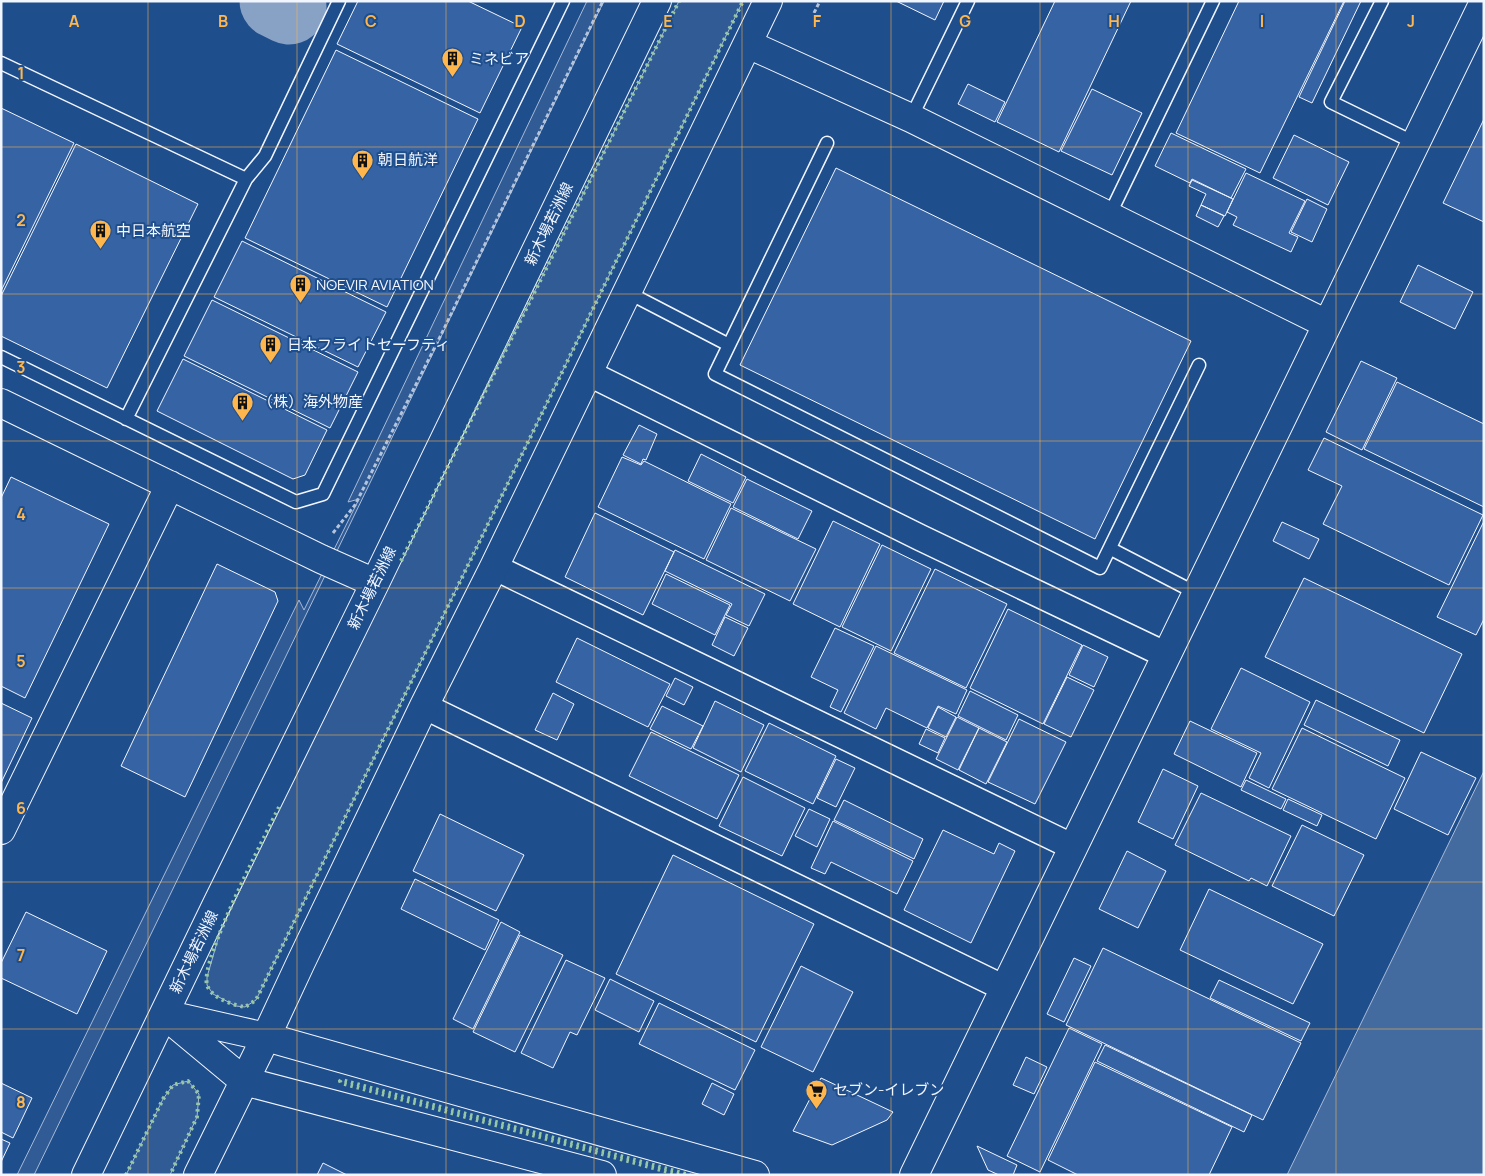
<svg xmlns="http://www.w3.org/2000/svg" width="1485" height="1176" font-family="Manrope,'Noto Sans JP',sans-serif">
  <style>
    .built { fill: #305b95; stroke: #a8bbd7 }
    .water { fill: #446ba0; stroke: #a8bbd7 }
    .lines { fill: none; stroke-linecap: round; stroke-linejoin: round }
    .taxiway { stroke: #88a2c6; stroke-width: 75 }
    .building { fill: #3563a3; stroke: #f2f6ff }
    .lane-casing { stroke: #f2f6ff; stroke-width: 15 }
    .street-casing { stroke: #f2f6ff; stroke-width: 28 }
    .secondary-casing { stroke: #f2f6ff; stroke-width: 30 }
    .path { stroke: #b3c4dc; stroke-width: 3; stroke-dasharray: 4 2.5; stroke-linecap: butt }
    .lane { stroke: #1f4e8c; stroke-width: 12 }
    .street { stroke: #1f4e8c; stroke-width: 25 }
    .secondary { stroke: #1f4e8c; stroke-width: 28 }
    .hedge { stroke: #97c8a6; stroke-width: 4; stroke-dasharray: 2.5 4; stroke-linecap: butt }
    .grid { fill: none; stroke: #ffb74d; stroke-width: 1; stroke-opacity: 0.55 }
    .labels { text-anchor: middle; stroke-width: 4; stroke-linejoin: round; paint-order: stroke }
    .poi-label { font-size: 15px; fill: #f2f6ff; stroke: #1f4e8c; text-anchor: start }
    .street-label { font-size: 15px; fill: #f2f6ff; stroke: #1f4e8c }
    .grid-label { font-size: 16px; text-anchor: middle; font-weight: bold; fill: #ffb74d; stroke: #1f4e8c; stroke-width: 4; stroke-linejoin: round; paint-order: stroke }
  </style>
  <rect width="100%" height="100%" fill="#1f4e8c"/>
  <path class="built" d="M587,1h17l-570,1174h-17l282,-575 5,10 55,-111 -11,3z
    M679,1h64l-487,999 -11,7 -9,-1 -23,-12 -6,-9v-8l13,-45 99,-207z
    M188,1081l11,13 -2,23 -27,58h-44l37,-76 10,-14z"/>
  <path class="water" d="M1484,771v404h-197z"/>
  <g class="lines">
    <path class="taxiway" d="M277,1l12,6"/>
  </g>
  <path class="building" d="M358,1h110l54,26 -42,86 -143,-69z
    M896,1h48l-9,19z
    M1055,1h76l-72,151 -62,-30z
    M1239,1h105l-84,172 -84,-40z
    M1345,1h16l-49,102 -13,-6z
    M336,50l142,69 -91,188 -142,-69z
    M968,84l37,18 -10,20 -37,-18z
    M1092,89l50,24 -30,62 -51,-24z
    M1,108l73,35 -73,148z
    M1484,119v103l-41,-19z
    M1171,133l75,36 -15,29 -39,-19 -2,4 -35,-17z
    M1294,135l55,27 -21,43 -55,-27z
    M76,144l122,60 -91,184 -106,-52v-40z
    M836,168l355,173 -96,198 -355,-174z
    M1246,173l59,28 -16,32 9,4 -7,15 -58,-27 4,-8 -10,-5z
    M1192,180l41,19 -8,17 -24,-11 5,-11 -17,-8z
    M1307,199l20,10 -15,33 -21,-10z
    M1201,205l23,11 -6,11 -22,-11z
    M242,241l144,71 -28,55 -144,-70z
    M1418,265l55,27 -18,37 -55,-27z
    M212,300l146,72 -28,56 -146,-72z
    M183,359l144,71 -22,45 -12,4 -136,-68z
    M1361,361l36,17 -35,72 -36,-18z
    M1397,382l87,42v83l-120,-58z
    M639,425l18,9 -11,26 -3,-1 -2,5 -18,-9z
    M1324,438l159,77 -34,70 -126,-61 19,-38 -34,-16z
    M701,454l45,23 -13,26 -45,-22z
    M622,457l19,8 3,-4 87,43 -27,55 -106,-52z
    M11,477l98,47 -84,174 -24,-12v-188z
    M747,479l65,32 -14,28 -65,-32z
    M731,508l85,41 -26,52 -84,-41z
    M595,513l79,39 -31,63 -78,-38z
    M833,521l47,23 -40,83 -47,-23z
    M1484,521v98l-8,16 -39,-18z
    M1282,522l37,17 -10,20 -36,-18z
    M882,545l49,24 -40,82 -49,-24z
    M675,550l90,44 -16,32 -23,-11 6,-11 -67,-33z
    M217,564l58,28 3,9 -93,196 -64,-31z
    M935,569l72,35 -41,84 -72,-35z
    M666,574l64,31 -15,30 -63,-31z
    M1304,578l158,76 -38,79 -159,-76z
    M1008,609l74,36 -39,79 -73,-36z
    M725,617l23,11 -14,28 -22,-11z
    M835,628l39,18 -33,66 -11,-5 8,-17 -27,-13z
    M577,638l93,46 -22,43 -92,-45z
    M1083,645l25,12 -14,30 -25,-12z
    M876,646l91,44 -11,24 -18,-8 -11,22 -41,-20 -10,21 -32,-16z
    M1241,668l69,34 -41,86 -20,-10 12,-25 -50,-24z
    M1067,677l27,13 -23,47 -27,-13z
    M675,678l18,9 -9,18 -18,-9z
    M970,691l48,24 -12,25 -48,-24z
    M553,693l21,11 -17,36 -22,-10z
    M1316,700l84,40 -12,26 -84,-41z
    M715,701l49,24 -23,47 -48,-24z
    M1,703l31,15 -31,65z
    M662,706l41,20 -12,23 -41,-20z
    M938,707l18,10 -10,20 -18,-9z
    M957,717l22,11 -21,42 -22,-11z
    M1019,719l47,23 -31,62 -47,-22z
    M1190,721l67,32 -16,34 -67,-33z
    M769,723l67,33 -23,48 -68,-33z
    M979,728l28,14 -21,42 -27,-14z
    M1302,728l103,50 -29,61 -104,-50z
    M926,729l19,9 -7,15 -19,-9z
    M651,732l88,43 -22,44 -88,-43z
    M1421,752l55,26 -28,57 -54,-26z
    M836,759l19,9 -19,39 -19,-9z
    M1163,769l35,17 -25,53 -35,-17z
    M743,777l62,31 -23,48 -63,-30z
    M1246,780l40,19 -5,10 -40,-19z
    M1201,793l90,43 -24,50 -16,-8 -2,3 -74,-36z
    M1288,799l34,16 -5,11 -34,-16z
    M844,800l79,39 -9,20 -80,-39z
    M809,809l21,10 -13,28 -22,-11z
    M440,814l84,41 -28,56 -83,-40z
    M833,821l80,40 -16,33 -66,-32 -6,12 -14,-6z
    M1302,825l62,30 -30,61 -62,-30z
    M943,830l51,24 5,-11 16,8 -44,92 -67,-33z
    M1127,851l39,20 -28,57 -39,-19z
    M673,855l141,69 -58,118 -140,-68z
    M415,879l84,41 -14,30 -84,-41z
    M1209,889l114,55 -30,60 -113,-54z
    M26,912l81,39 -30,63 -76,-36v-15z
    M501,922l19,10 -47,97 -20,-10z
    M520,935l43,20 -48,97 -42,-20z
    M1103,948l198,95 -38,77 -197,-95z
    M1074,958l17,8 -27,56 -17,-8z
    M566,960l39,18 -28,57 -7,-3 -17,36 -32,-15z
    M801,966l52,26 -40,80 -52,-25z
    M610,979l44,22 -15,31 -44,-22z
    M1219,980l91,43 -9,18 -91,-43z
    M659,1003l96,47 -20,40 -96,-46z
    M1069,1028l33,16 -62,128 -33,-16z
    M1105,1045l147,70 -8,17 -147,-71z
    M1026,1057l21,10 -13,27 -21,-9z
    M1095,1062l137,65 -23,48h-131l-30,-15z
    M821,1078l72,34 -6,8 -55,25 -39,-14z
    M1,1083l31,15 -19,40 -12,-6z
    M712,1083l22,11 -10,21 -22,-11z
    M1,1139l9,4 -9,19z
    M977,1146l40,19 -4,10h-14l-11,-5z
    M323,1163l24,12h-30z"/>
  <g class="lines">
    <defs>
      <path id="lane" d="M1382,1l-51,101 84,41
        M1,63l245,116 19,-23 74,-155
        M911,118l57,-117
        M827,143l-112,231 385,194 99,-203
        M1109,216l104,-215
        M627,292l102,53
        M1,357l295,145 27,-8 240,-493
        M126,419l120,-240
        M1111,549l85,44"/>
      <path id="street" d="M588,373l333,165 245,117
        M494,567l579,280
        M424,706l580,282"/>
      <path id="secondary" d="M748,44l163,74 416,206
        M1,403l320,156 54,24
        M1,830l169,-345
        M164,1014l102,23 489,138
        M167,1017l77,64 358,94
        M86,1175l130,-269 159,-323 282,-582
        M198,1175l68,-138 35,-75 123,-256 70,-139 274,-566
        M914,1175l570,-1173"/>
    </defs>
    <use href="#lane" class="lane-casing"/>
    <use href="#street" class="street-casing"/>
    <use href="#secondary" class="secondary-casing"/>
    <path class="path" d="M814,13l6,-12
      M333,533l22,-28 84,-166 164,-338"/>
    <use href="#lane" class="lane"/>
    <use href="#street" class="street"/>
    <use href="#secondary" class="secondary"/>
    <path class="hedge" d="M401,561l278,-560
      M279,807c-14,30 -79,152 -72,178 4,13 26,20 38,22l11,-7 487,-999
      M126,1175l37,-76 10,-14 15,-4 11,13 -2,23 -27,58
      M679,1175l-338,-92 -1,-2 2,-1 348,95"/>
  </g>
  <path class="grid" d="M148,1v1174M297,1v1174M446,1v1174M594,1v1174M742,1v1174M891,1v1174M1040,1v1174M1188,1v1174M1336,1v1174M1,147h1483M1,294h1483M1,441h1483M1,588h1483M1,735h1483M1,882h1483M1,1029h1483"/>
  <defs>
    <symbol id="building-pin" viewBox="-11 -11 22 30"><path d="M0 17L-7.5 6A9.5 9.5 0 1 1 7.5 6Z" fill="#ffb74d" stroke="#1f4e8c"/><path d="M-4-6H4V6H1V3H-1V6H-4ZM-2.5-4.3h1.7v1.8h-1.7ZM.8-4.3h1.7v1.8H.8ZM-2.5-1h1.7V.8h-1.7ZM.8-1h1.7V.8H.8Z" fill="#111"/></symbol>
    <symbol id="supermarket-pin" viewBox="-11 -11 22 30"><path d="M0 17L-7.5 6A9.5 9.5 0 1 1 7.5 6Z" fill="#ffb74d" stroke="#1f4e8c"/><path d="M-6-5.5h2.5l.6 2H6L4.5 2H-2.5L-4.4-4H-6ZM-1.5 3.2a1.3 1.3 0 1 0 .1 0ZM3 3.2a1.3 1.3 0 1 0 .1 0Z" fill="#111"/></symbol>
  </defs>
  <g fill-rule="evenodd">
    <use href="#building-pin" x="440" y="46" width="25" height="34"/>
    <use href="#building-pin" x="350" y="148" width="25" height="34"/>
    <use href="#building-pin" x="88" y="218" width="25" height="34"/>
    <use href="#building-pin" x="288" y="272" width="25" height="34"/>
    <use href="#building-pin" x="258" y="332" width="25" height="34"/>
    <use href="#building-pin" x="230" y="390" width="25" height="34"/>
    <use href="#supermarket-pin" x="804" y="1078" width="25" height="34"/>
  </g>
  <g class="labels">
    <g class="poi-label">
      <text x="469" y="64">ミネビア</text>
      <text x="378" y="165">朝日航洋</text>
      <text x="116" y="236">中日本航空</text>
      <text x="316" y="290">NOEVIR AVIATION</text>
      <text x="287" y="350">日本フライトセーフティ</text>
      <text x="258" y="407">（株）海外物産</text>
      <text x="833" y="1095">セブン-イレブン</text>
    </g>
    <g class="street-label">
      <text transform="translate(549 224) rotate(-64)" y="5">新木場若洲線</text>
      <text transform="translate(372 588) rotate(-64)" y="5">新木場若洲線</text>
      <text transform="translate(194 952) rotate(-64)" y="5">新木場若洲線</text>
    </g>
  </g>
  <g class="grid-label">
    <text x="74" y="27">A</text>
    <text x="223" y="27">B</text>
    <text x="371" y="27">C</text>
    <text x="520" y="27">D</text>
    <text x="668" y="27">E</text>
    <text x="817" y="27">F</text>
    <text x="965" y="27">G</text>
    <text x="1114" y="27">H</text>
    <text x="1262" y="27">I</text>
    <text x="1411" y="27">J</text>
    <text x="21" y="79">1</text>
    <text x="21" y="226">2</text>
    <text x="21" y="373">3</text>
    <text x="21" y="520">4</text>
    <text x="21" y="667">5</text>
    <text x="21" y="814">6</text>
    <text x="21" y="961">7</text>
    <text x="21" y="1108">8</text>
  </g>
  <rect width="1485" height="1176" fill="none" stroke="#f2f6ff" stroke-width="5"/>
</svg>
